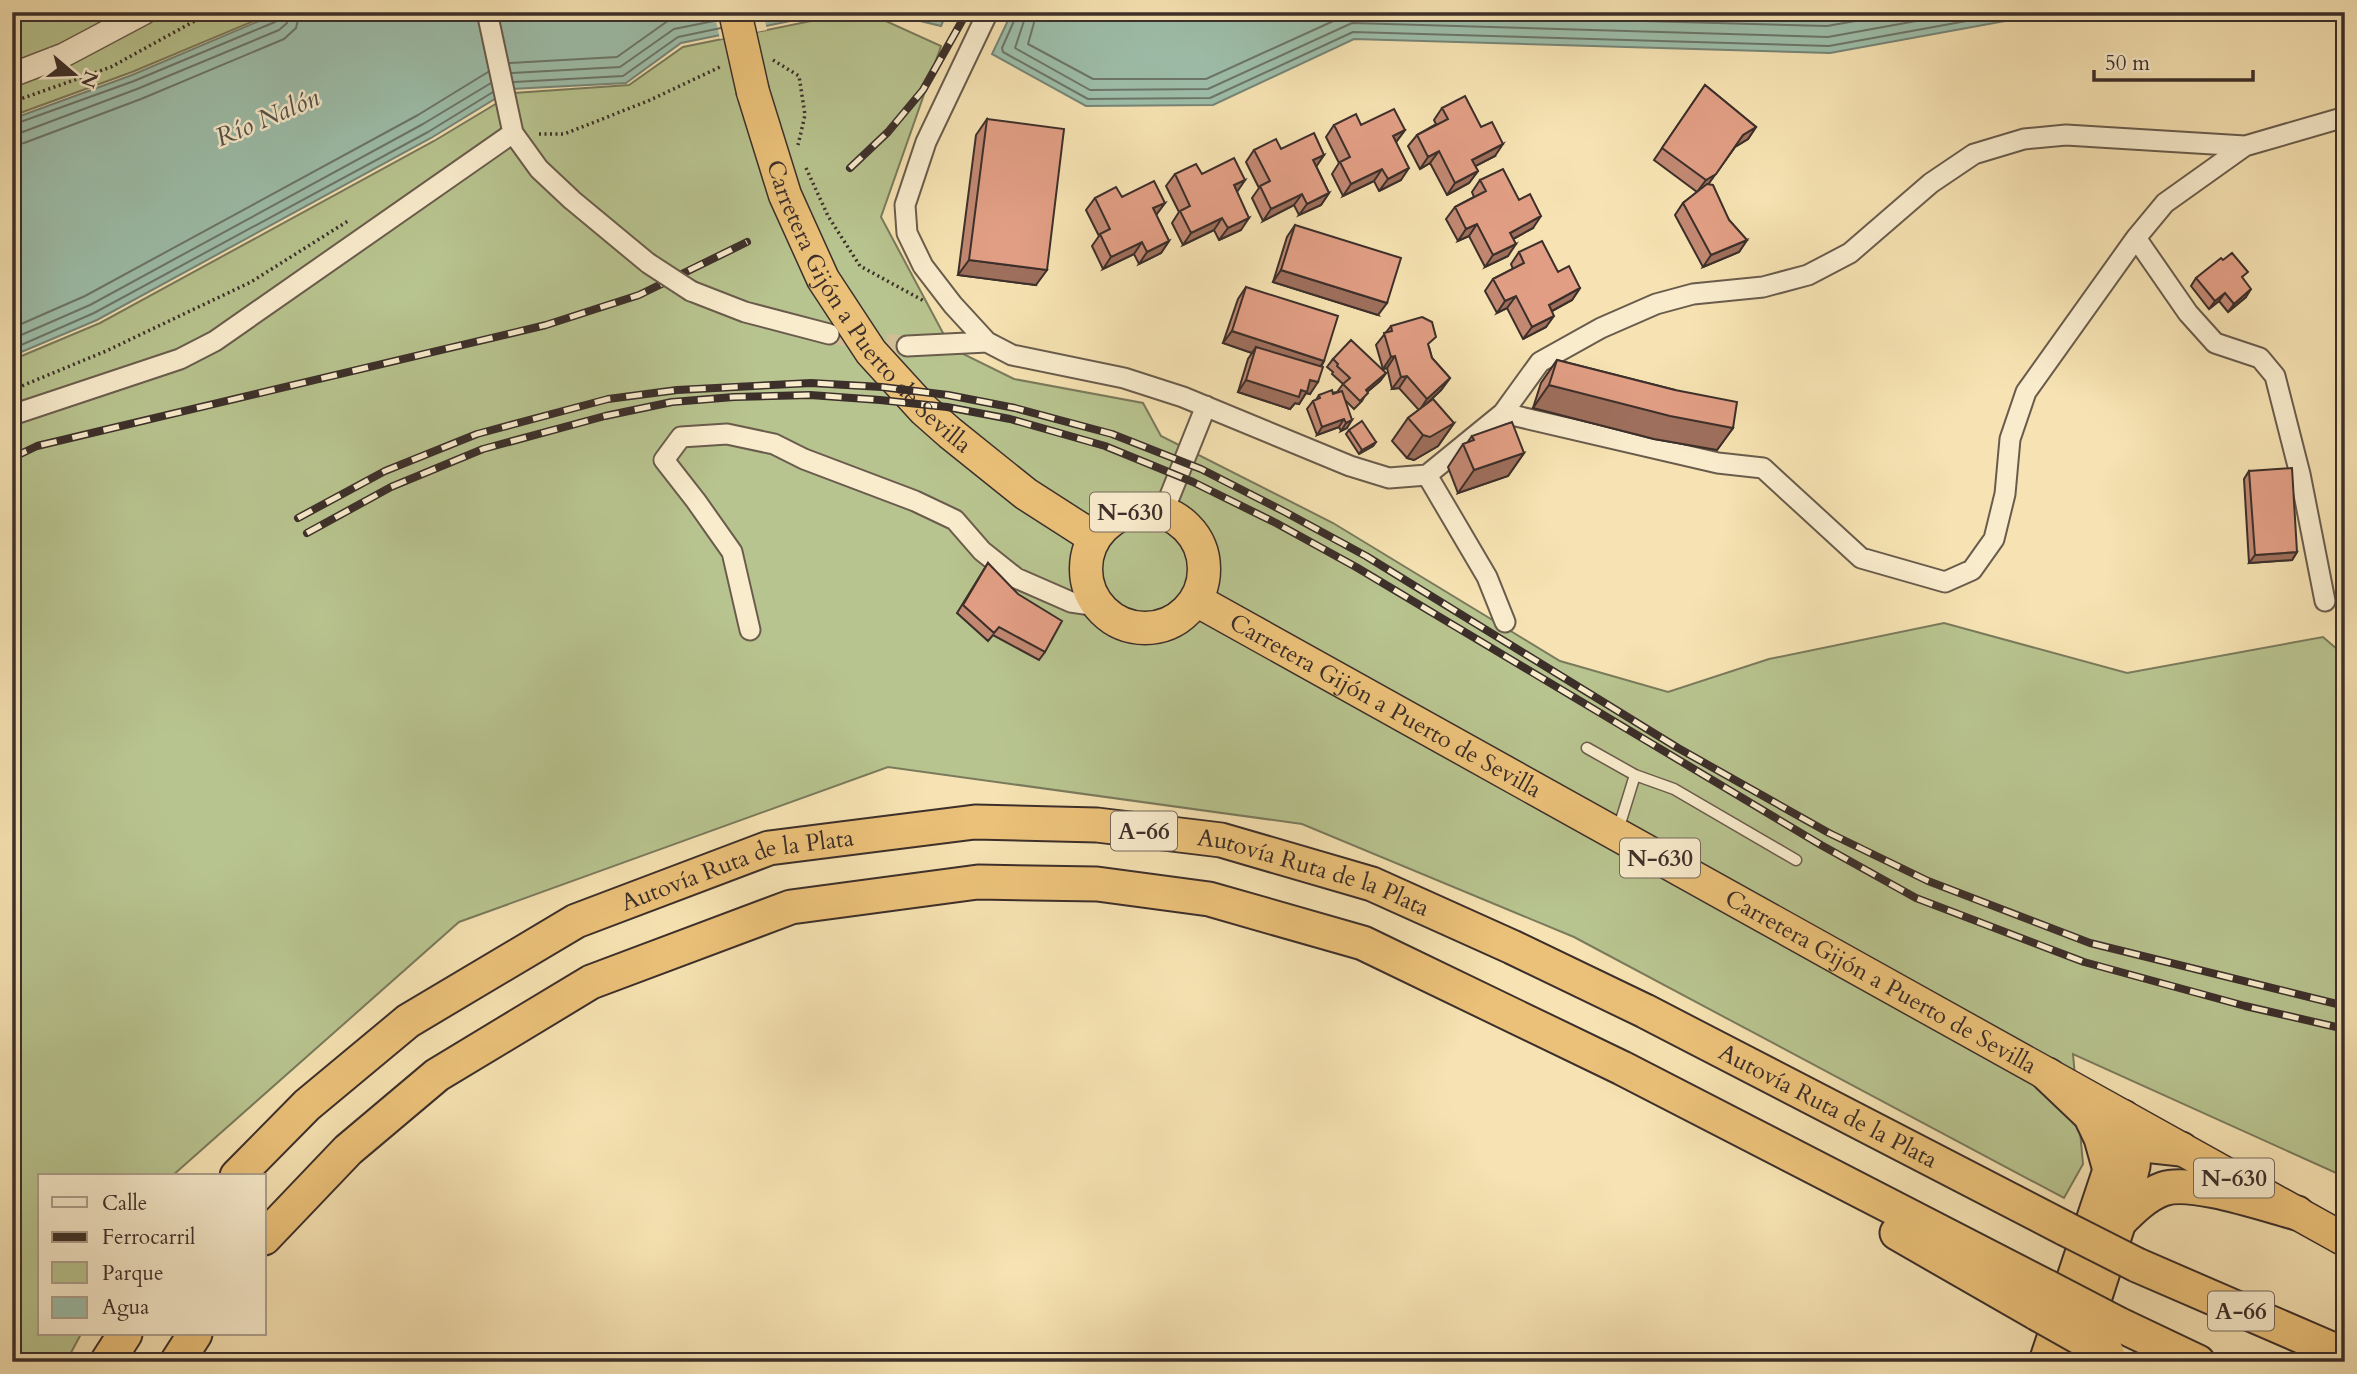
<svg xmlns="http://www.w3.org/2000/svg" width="2357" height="1374" font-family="Cardo,serif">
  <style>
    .green { fill: #b8c48f; stroke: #7a7a5c; stroke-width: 2 }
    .water { fill: #9dbeaa; stroke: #768577; stroke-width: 2 }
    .pier { fill: #f6e2b2 }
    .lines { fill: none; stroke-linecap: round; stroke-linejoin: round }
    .shore { stroke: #6c766a; stroke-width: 2 }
    .minor-tunnel { stroke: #d1be97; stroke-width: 19; stroke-dasharray: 19 10; stroke-linecap: butt }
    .service-casing { stroke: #6a5c4c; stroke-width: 13 }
    .minor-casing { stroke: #6a5c4c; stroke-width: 23 }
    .tertiary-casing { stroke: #6a5c4c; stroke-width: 26 }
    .trunk-casing { stroke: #3c2f2a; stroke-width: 35 }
    .motorway-casing { stroke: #3c2f2a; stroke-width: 37 }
    .path { stroke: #3c2f2a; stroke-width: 3.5; stroke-dasharray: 2 3.5; stroke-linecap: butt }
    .service { stroke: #f9eccd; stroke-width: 10 }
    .minor { stroke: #f9eccd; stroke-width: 19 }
    .tertiary { stroke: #f9eccd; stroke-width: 23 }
    .trunk { stroke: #ebc179; stroke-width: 32 }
    .motorway { stroke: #ebc179; stroke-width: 33 }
    .rail-casing { stroke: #3c2f2a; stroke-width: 8 }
    .rail { stroke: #f9eccd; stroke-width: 5; stroke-dasharray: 16; stroke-linecap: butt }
    .minor-bridge-casing { stroke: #6a5c4c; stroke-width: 23; stroke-linecap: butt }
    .trunk-bridge-casing { stroke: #3c2f2a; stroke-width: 35; stroke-linecap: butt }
    .motorway-bridge-casing { stroke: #3c2f2a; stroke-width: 37; stroke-linecap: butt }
    .minor-bridge { stroke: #f9eccd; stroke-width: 19 }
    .trunk-bridge { stroke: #ebc179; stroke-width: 32 }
    .motorway-bridge { stroke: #ebc179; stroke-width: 33 }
    .wall { fill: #c28872; stroke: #3c2f2a; stroke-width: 2 }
    .shaded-wall { fill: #9e6f5c; stroke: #3c2f2a; stroke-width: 2 }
    .building { fill: #e19e84; stroke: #3c2f2a; stroke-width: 2 }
    .labels { text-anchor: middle; stroke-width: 5; stroke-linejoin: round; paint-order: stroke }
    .shield { fill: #f9eccd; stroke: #75685b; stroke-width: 2 }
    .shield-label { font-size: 23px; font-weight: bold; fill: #3c2f2a }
    .street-label { font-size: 24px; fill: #3c2f2a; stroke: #f9eccd }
    .water-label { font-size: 26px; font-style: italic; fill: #54534a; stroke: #f9eccd }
  </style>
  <rect width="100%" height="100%" fill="#f6e2b2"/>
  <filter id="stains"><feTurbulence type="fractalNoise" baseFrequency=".00286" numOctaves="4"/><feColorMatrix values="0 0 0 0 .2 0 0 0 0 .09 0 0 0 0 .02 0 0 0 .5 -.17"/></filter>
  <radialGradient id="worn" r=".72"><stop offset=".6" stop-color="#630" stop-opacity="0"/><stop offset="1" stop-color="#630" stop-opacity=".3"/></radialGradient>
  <path class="green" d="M12,12h263l-143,60 -120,44z
    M855,12h11l75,34 -60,171 70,131 63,31 129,24 18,33 172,87 227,138 108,31 101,-33 175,-36 183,50 196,-36 22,19v521l-272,-123 10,110 -19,34 -490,-261 -272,-113 -414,-57 -429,155 -287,254h-132v158h41l-15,28h-54v-1002l88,-37 334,-182 80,-48 115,-8 54,-38z"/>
  <path class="water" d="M280,12h555l-154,31 -55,40 -115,6 -80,49 -334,182 -85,36v-237l120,-44z
    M883,12h64l-6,14z
    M1012,12h1042l-224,41 -476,-14 -141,66 -127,1 -94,-52z"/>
  <path class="pier" d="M714,12h49l4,18 -47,9z"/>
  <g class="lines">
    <path class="shore" d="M1018,12l-16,36 1,4 85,47 122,-1 143,-66 476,14 187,-34
      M1027,12l-12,36 75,42 118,-1 144,-66 476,14 138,-25
      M1037,12l-9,32 65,35h113l145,-66 476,13 80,-14
      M510,63l107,-6 52,-37 33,-8
      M512,73l108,-6 54,-38 45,-9
      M514,82l109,-6 55,-39 43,-9
      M12,125l122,-44 141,-59 5,-4v-6
      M12,134l8,-1 117,-44 142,-59 8,-7 2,-11
      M12,145l12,-2 117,-44 143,-60 12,-11 4,-16
      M12,328l73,-32 333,-181 70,-43
      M12,339l78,-34 333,-181 68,-41
      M12,349l82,-36 334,-181 65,-40"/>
    <path class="minor-tunnel" d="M829,334l78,12"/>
    <defs>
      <path id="service" d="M1587,748l48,27 -17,55
        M1635,775l39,14 122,71"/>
      <path id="minor" d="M487,12l26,121 26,36 33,31 76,63
        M988,12l-62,130 -21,63 2,28 16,33 30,39 34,37 25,13 112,23 59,19 167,69 39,12 38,-3 76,-62 37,-51 61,-34 55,-24 37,-10 70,-7 45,-12 42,-22 81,-70 43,-29 50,-15 42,-4 179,11 100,-29
        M2136,238l52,75 27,30 45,15 15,18 25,98 25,127
        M691,291l54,21 84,22
        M907,346l80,-4
        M1503,413l215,50 45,5 98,90 84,24 27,-12 22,-31 11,-45 5,-55 16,-47 110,-154 29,-35 80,-57
        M12,415l168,-56 35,-18 298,-208
        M1427,475l60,102 18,45
        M1163,513l43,-107
        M750,630l-18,-78 -36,-51 -32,-41 17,-23 46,-3 47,10 30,15 111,42 40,19 27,31 34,27 55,24 27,4"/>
      <path id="tertiary" d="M12,75l52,-20 81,-43"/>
      <g id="trunk">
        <path id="s1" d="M753,92l32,103 38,84 48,73 53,58 26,23 76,61 67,43"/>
        <circle cx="1145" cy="569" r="59"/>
        <path id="s2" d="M1196,600l1149,640"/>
      </g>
      <g id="motorway">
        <path d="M2048,1075l42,40 11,23 9,32"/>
        <path id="s3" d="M237,1176l70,-71 101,-84 168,-100 193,-73 206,-26 122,3 124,15 151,44 140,63 133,64 421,218"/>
        <path d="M2119,1222c13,-13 27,-27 44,-33 29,-10 103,16 134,24"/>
        <path d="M1897,1233l141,81"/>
        <path d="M264,1238l84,-88 89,-75 154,-93 200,-75 187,-25 119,2 112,15 154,44 259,125 425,219"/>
        <path d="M2137,1265l208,90"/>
        <path d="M2118,1324l80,38"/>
        <path d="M107,1362l18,-28"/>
        <path d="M177,1362l18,-28"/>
        <path d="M2046,1362l64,-192 11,-16 14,-10 46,5"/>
        <path d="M2074,1362l45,-140 14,-56 2,-22 -12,-27"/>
      </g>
    </defs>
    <use href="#service" class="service-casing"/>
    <use href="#minor" class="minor-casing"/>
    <use href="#tertiary" class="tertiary-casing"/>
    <use href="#trunk" class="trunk-casing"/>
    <use href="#motorway" class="motorway-casing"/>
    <path class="path" d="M773,60l26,16 6,39 -7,30
      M12,102l99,-35 100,-55
      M539,134h25l84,-33 72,-34
      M806,168l22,48 32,50 64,35
      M12,390l94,-39 145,-69 97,-61"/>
    <use href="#service" class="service"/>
    <use href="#minor" class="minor"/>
    <use href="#tertiary" class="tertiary"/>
    <use href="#trunk" class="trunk"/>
    <use href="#motorway" class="motorway"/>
    <defs>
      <path id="rail" d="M850,168l38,-36 35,-42 44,-78
        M12,458l25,-12 509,-121 93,-30 108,-53
        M298,518l87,-47 92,-37 131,-35 69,-9 134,-7 71,4 66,8 67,13 97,26 89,35 84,43 81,44 312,192 151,85 99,48 162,62 255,63
        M307,533l84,-46 92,-38 122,-33 67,-14 62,-5 76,-2 70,5 67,7 63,12 95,27 88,36 83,41 80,44 465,278 95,53 168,64 161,44 100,23"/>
    </defs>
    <use href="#rail" class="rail-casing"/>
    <use href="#rail" class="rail"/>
    <defs>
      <path id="minor-bridge" d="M648,263l43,28"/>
      <path id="trunk-bridge" d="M735,12l18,80"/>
      <path id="motorway-bridge" d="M2066,1229l71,36
        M2047,1287l71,37
        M2038,1314l69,39"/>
    </defs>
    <use href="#minor-bridge" class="minor-bridge-casing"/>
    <use href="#trunk-bridge" class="trunk-bridge-casing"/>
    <use href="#motorway-bridge" class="motorway-bridge-casing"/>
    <use href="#minor-bridge" class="minor-bridge"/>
    <use href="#trunk-bridge" class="trunk-bridge"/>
    <use href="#motorway-bridge" class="motorway-bridge"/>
  </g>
  <path class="wall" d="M1705,85l51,42 -8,12 -13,8 -27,37 21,36 18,20 -8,12 -36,15 -28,-52 8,-12 14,-11 -43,-32z
    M1442,108l53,48 -20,10 3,5 -9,12 -22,12 -17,-32 -10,6 -12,-23 9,-11 19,-11 -2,-4z
    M987,119l49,166 -78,-10 18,-140z
    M1334,125h27l44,5 -9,12 5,38 -22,11 -5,-10 -31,15 -11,-22 7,-11 -13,-26z
    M1281,149l43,6 -8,11 13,27 -8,12 -22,10 -5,-10 -31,16 -11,-23 7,-10 -13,-26 8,-12z
    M1175,174h27l43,6 -8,11 4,39 -22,10 -5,-10 -31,15 -11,-22 7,-11 -13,-26z
    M1480,180l53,48 -20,11 -5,17 -23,11 -16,-31 -11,5 -12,-22 9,-12 19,-10 -2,-5z
    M1122,197l43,6 -9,12 13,26 -8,12 -22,11 -5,-10 -31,15 -11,-23 7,-10 -13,-26 9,-12z
    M1295,225l83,90 -105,-33 14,-45z
    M1519,252l39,20 22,16 -8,12 -20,11 -6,16 -23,12 -16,-31 -10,5 -12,-22 8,-12 20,-10 -2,-5z
    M2196,278l47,1 3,18 -18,15 -9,-11 -10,8 -18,-23z
    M1246,287l78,74 -3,6 -11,27 -4,-1 -7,11 -4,-1 -5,6 -52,-17 10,-33 4,-6 -29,-10 15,-44z
    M1391,326l38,21 3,11 18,20 -9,12 -18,17 31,16 -16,23 -24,14 -7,-2 -15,-17 16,-23 11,-8 -20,-22 -7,1 -5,-21 -4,1 -7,-24z
    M1333,359l53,14 -6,8 -13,11 -5,9 -8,8 -9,-9 2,28 -6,3 -2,-4 -22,8 -10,-26 6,-8 3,-1 3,-5 18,-3 6,-8 -11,-10 1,-2 -6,-5z
    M1557,360l118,30 58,38 -16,22 -63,-11 -121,-31 8,-25z
    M1349,430l27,12 -3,4 -14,8 -13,-20z
    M1472,436l52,17 -16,23 -50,17 -10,-26 15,-23 4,-1z
    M2249,471l48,81 -5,8 -43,3 -5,-84z
    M988,563l57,89 -6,8 -46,-25 -5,6 -31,-28z"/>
  <path class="shaded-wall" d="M1756,127l-8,12 -13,8 -28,39 -10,6 9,-12 37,-45z
    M1405,130l-9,12 -3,-6z
    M1503,144l-8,12 -31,16 8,-12z
    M1439,151l-9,12 -10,6 8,-12z
    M1324,155l-8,12 -3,-7z
    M1409,168l-8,12 -22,11 9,-12z
    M1382,169l-8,12 -31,15 8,-12z
    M1478,171l-9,12 -22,12 8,-12z
    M1245,180l-8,12 -3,-7z
    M1329,193l-8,12 -22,10 8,-11z
    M1302,194l-8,11 -31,16 8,-12z
    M1165,203l-9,12 -3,-7z
    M1541,216l-8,12 -31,17 8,-12z
    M1222,218l-8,12 -31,15 8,-12z
    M1249,218l-8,12 -22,10 9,-12z
    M1477,224l-8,12 -11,5 8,-12z
    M1747,240l-8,12 -36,15 8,-12z
    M1169,241l-8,12 -22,11 8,-12z
    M1142,242l-8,12 -31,15 8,-12z
    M1516,244l-8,12 -23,11 8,-12z
    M969,260l78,10 -11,15 -78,-10z
    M1281,270l106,33 -9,12 -105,-33z
    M1580,288l-8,12 -31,17 8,-12z
    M2251,289l-5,8 -18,15 6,-8z
    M2225,293l-6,8 -10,8 6,-8z
    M1516,296l-9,12 -10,5 8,-12z
    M1554,316l-8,11 -23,12 9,-12z
    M1232,331l92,30 -8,12 -60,-26 -4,6 -29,-10z
    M1395,356l-8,12 -4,1 8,-12z
    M1386,373l-6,8 -20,17 6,-8z
    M1407,376l-8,12 -7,1 9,-12z
    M1450,378l-9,12 -22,21 8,-12z
    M1246,380l55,10 9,-10 8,2 -8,12 -4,-1 -7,11 -4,-1 -5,6 -52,-17z
    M1549,385l184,43 -16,22 -63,-11 -121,-31z
    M1344,419l-5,8 -22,8 5,-8z
    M1352,420l-5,8 -6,3 5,-8z
    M1454,423l-16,23 -24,14 -7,-2 16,-23z
    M1376,442l-3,4 -14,8 3,-4z
    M1524,453l-16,23 -50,17 16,-23z
    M2297,552l-5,8 -43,3 6,-8z"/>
  <path class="building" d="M1705,85l51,42 -13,8 -27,39 -10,6 -44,-32z
    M1465,96l16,31 11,-5 11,22 -31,16 6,11 -23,12 -16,-32 -11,6 -11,-22 31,-16 -6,-11z
    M1394,109l11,21 -12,6 16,32 -21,11 -6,-10 -31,15 -11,-22 10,-5 -16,-32 22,-11 5,11z
    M987,119l77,10 -17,141 -78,-10z
    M1314,133l10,22 -11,5 16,33 -22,11 -5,-10 -31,15 -11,-23 10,-5 -16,-31 22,-11 5,10z
    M1234,158l11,22 -11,5 15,33 -21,10 -6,-10 -31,15 -11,-22 10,-5 -15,-32 21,-10 6,10z
    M1503,169l16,31 11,-6 11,22 -31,17 6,11 -23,11 -16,-31 -11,5 -11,-22 31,-16 -6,-11z
    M1154,181l11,22 -12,5 16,33 -22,11 -5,-10 -31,15 -11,-23 10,-5 -15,-31 21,-11 6,10z
    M1707,184l6,1 16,35 18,20 -36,15 -28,-52z
    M1295,225l106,33 -14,45 -106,-33z
    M1542,241l16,31 11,-6 11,22 -31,17 5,11 -22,11 -16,-31 -11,5 -12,-22 31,-16 -5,-11z
    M2232,253l16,19 -6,5 9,12 -17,15 -9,-11 -10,8 -19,-23 25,-20 2,2z
    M1246,287l92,29 -14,45 -92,-30z
    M1422,317l10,5 4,15 -8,7 4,14 18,20 -23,21 -20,-23 -6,1 -6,-21 -4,1 -7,-24 8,-2 -1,-5z
    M1351,340l35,33 -20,17 2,3 -8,8 -17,-17 7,-6 -13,-12 1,-2 -5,-5z
    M1256,347l67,20 -5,15 -8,-2 -3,12 -6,-2 -2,7 -53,-17z
    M1557,360l118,30 62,12 -4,26 -63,-12 -121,-31z
    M1332,390l1,4 9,-3 10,29 -6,3 -2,-4 -22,8 -9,-26 7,-3 -1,-3z
    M1433,399l21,24 -24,14 -7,-2 -15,-17z
    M1362,421l14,21 -14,8 -13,-20z
    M1512,422l12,31 -50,17 -11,-26 11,-4 -2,-4z
    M2292,468l5,84 -42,3 -6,-84z
    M988,563l30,31 44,27 -17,31 -46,-25 -5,6 -31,-28z"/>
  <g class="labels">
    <g class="shield">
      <rect x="1090" y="492.5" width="80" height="39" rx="5"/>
      <rect x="1111" y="811.5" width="66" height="39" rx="5"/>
      <rect x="1620" y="838.5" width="80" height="39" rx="5"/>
      <rect x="2194" y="1158.5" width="80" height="39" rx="5"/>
      <rect x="2208" y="1291.5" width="66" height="39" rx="5"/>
    </g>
    <g class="shield-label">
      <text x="1130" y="520">N-630</text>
      <text x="1144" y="839">A-66</text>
      <text x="1660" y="866">N-630</text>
      <text x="2234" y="1186">N-630</text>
      <text x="2241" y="1319">A-66</text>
    </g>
    <g class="street-label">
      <text dy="8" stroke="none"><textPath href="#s1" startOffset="248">Carretera Gijón a Puerto de Sevilla</textPath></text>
      <text dy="8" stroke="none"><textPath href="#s2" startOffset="217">Carretera Gijón a Puerto de Sevilla</textPath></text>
      <text dy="8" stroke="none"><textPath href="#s3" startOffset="597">Autovía Ruta de la Plata</textPath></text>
      <text dy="8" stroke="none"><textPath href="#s3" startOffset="1185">Autovía Ruta de la Plata</textPath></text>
      <text dy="8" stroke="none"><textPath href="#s2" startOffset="784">Carretera Gijón a Puerto de Sevilla</textPath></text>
      <text dy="8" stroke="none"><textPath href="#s3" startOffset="1752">Autovía Ruta de la Plata</textPath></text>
    </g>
    <g class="water-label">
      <text transform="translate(267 117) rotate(-23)" y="9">Río Nalón</text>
    </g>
  </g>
  <rect width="2357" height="1374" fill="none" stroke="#f6e2b2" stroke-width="42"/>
  <rect x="14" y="14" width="2329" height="1346" fill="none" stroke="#3c2f2a" stroke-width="3.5"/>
  <rect x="21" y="21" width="2315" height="1332" fill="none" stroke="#3c2f2a" stroke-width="2"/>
  <rect x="38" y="1174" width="228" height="161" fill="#f9eccd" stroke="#ada08c" stroke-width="2"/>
  <rect x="52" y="1197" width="35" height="10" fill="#f9eccd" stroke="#ada08c" stroke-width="2"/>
  <text x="102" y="1210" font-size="21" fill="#3c2f2a">Calle</text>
  <rect x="52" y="1232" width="35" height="10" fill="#3c2f2a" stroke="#ada08c" stroke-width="2"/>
  <text x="102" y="1244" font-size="21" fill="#3c2f2a">Ferrocarril</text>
  <rect x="52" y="1262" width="35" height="21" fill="#b8c48f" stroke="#ada08c" stroke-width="2"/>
  <text x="102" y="1280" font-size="21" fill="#3c2f2a">Parque</text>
  <rect x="52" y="1297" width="35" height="21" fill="#9dbeaa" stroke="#ada08c" stroke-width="2"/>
  <text x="102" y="1314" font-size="21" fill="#3c2f2a">Agua</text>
  <g transform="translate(74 74) rotate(109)" stroke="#f9eccd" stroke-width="5" paint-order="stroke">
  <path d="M0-5L12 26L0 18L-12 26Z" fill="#3c2f2a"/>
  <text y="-10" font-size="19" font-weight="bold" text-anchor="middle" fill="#3c2f2a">N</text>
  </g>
  <path d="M2094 70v10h159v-10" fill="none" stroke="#3c2f2a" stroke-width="3.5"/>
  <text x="2105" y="70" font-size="21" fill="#3c2f2a" stroke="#f9eccd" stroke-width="5" paint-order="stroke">50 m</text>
  <rect width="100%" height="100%" filter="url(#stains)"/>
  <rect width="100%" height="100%" fill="url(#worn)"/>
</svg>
